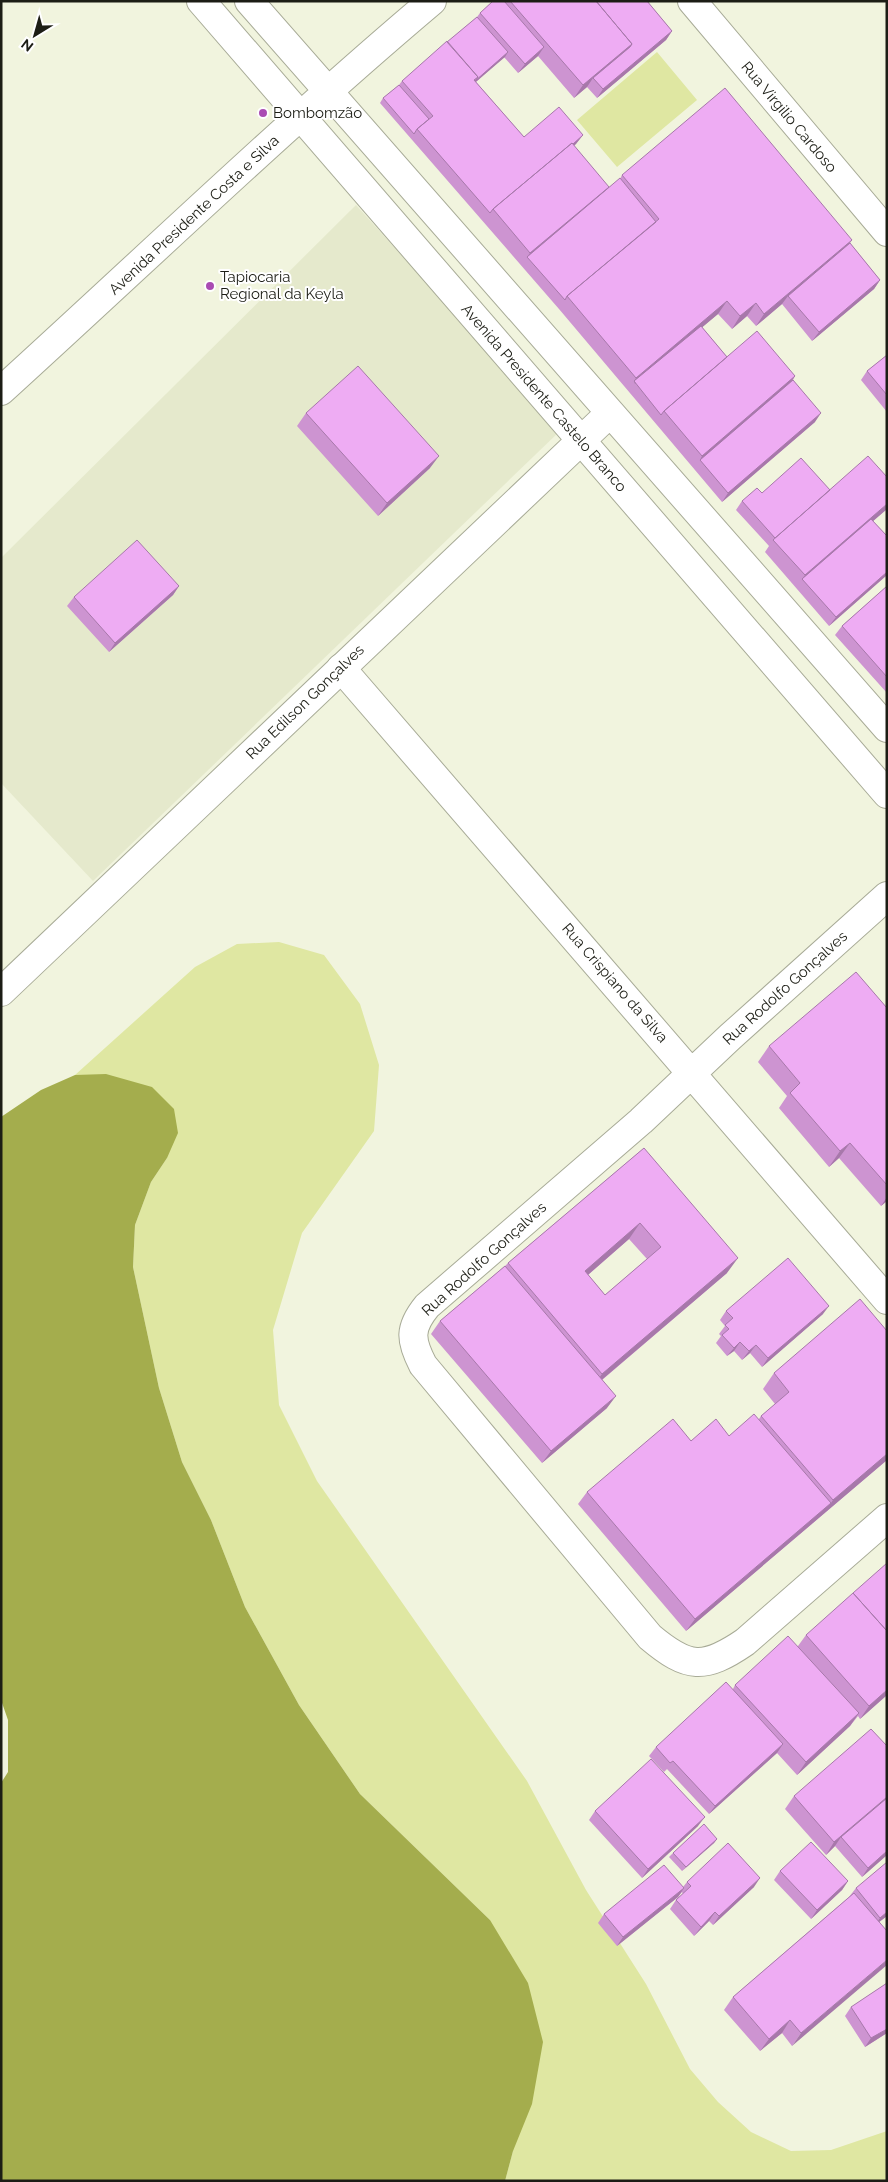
<svg xmlns="http://www.w3.org/2000/svg" width="888" height="2182" font-family="Raleway,sans-serif">
  <style>
    .built { fill: #e5e9cc }
    .green { fill: #dfe7a2 }
    .water { fill: #a4ad4d }
    .lines { fill: none; stroke-linecap: round; stroke-linejoin: round }
    .minor-casing { stroke: #a8ab97; stroke-width: 30 }
    .tertiary-casing { stroke: #a8ab97; stroke-width: 30 }
    .minor { stroke: #fff; stroke-width: 28 }
    .tertiary { stroke: #fff; stroke-width: 28 }
    .wall { fill: #cd94d1; fill-rule: evenodd }
    .shaded-wall { fill: #a778aa }
    .building { fill: #eeacf3; stroke: #a778aa; fill-rule: evenodd }
    .poi-dot { fill: #aa4bb3; stroke: #fff; stroke-width: 2 }
    .labels { text-anchor: middle; stroke-width: 4; stroke-linejoin: round; paint-order: stroke }
    .poi-label { font-size: 15px; fill: #1c1d15; stroke: #fff; text-anchor: start }
    .street-label { font-size: 15px; fill: #1c1d15; stroke: #fff }
  </style>
  <rect width="100%" height="100%" fill="#f1f4de"/>
  <path class="built" d="M356,205l204,226 -467,450 -92,-98v-225z"/>
  <path class="green" d="M657,52l40,48 -80,67 -40,-47z
    M279,942l45,13 36,49 19,61 -5,66 -72,102 -29,97 6,75 38,76 210,300 59,109 60,94 44,85 28,33 33,30 40,19 40,-1 56,-19v50h-382l8,-30 -23,-231 -130,-126 -61,-89 -54,-98 -34,-87 -29,-58 -23,-74 -26,-121 2,-42 16,-43 16,-24 -92,-83 120,-108 42,-23z"/>
  <path class="water" d="M106,1074l46,13 22,22 4,24 -11,25 -16,24 -16,43 -2,42 26,121 23,74 29,58 34,87 54,98 61,89 130,126 38,63 15,59 -11,62 -19,47 -8,30h-504v-398l7,-11v-52l-7,-20v-583l40,-27 34,-15z"/>
  <g class="lines">
    <defs>
      <path id="minor" d="M692,1l195,231
        M341,668l546,632
        M887,896l-157,141 -89,84 -214,185c-18,22 -17,34 -4,59l227,272c38,32 54,33 95,5l142,-124"/>
      <path id="tertiary" d="M201,1l686,793
        M249,1l638,727
        M1,391c143,-130 283,-265 431,-390
        M1,992l609,-579"/>
    </defs>
    <use href="#minor" class="minor-casing"/>
    <use href="#tertiary" class="tertiary-casing"/>
    <use href="#minor" class="minor"/>
    <use href="#tertiary" class="tertiary"/>
  </g>
  <path class="wall" d="M493,1h154l25,30 -6,9 -69,58 -10,-11 -13,11 -36,-42 -20,17 -14,-16 -28,25 48,55 59,-2 -9,11 33,43 13,-10 2,-4 228,68 30,37 -6,9 -62,52 -30,-37 -26,22 -9,-10 -15,13 -14,-15 -16,13 25,30 68,19 -2,4 22,42 -93,80 -163,-193 -179,-206 3,-5 16,-13 3,-4 75,-64 3,-4z
    M887,355v57l-26,-32 6,-9z
    M306,413l124,55 -52,48 -81,-90z
    M830,490l57,19 -14,12 14,15v39l-58,51 -64,-74 4,-6 -33,-36 6,-9 20,-8z
    M179,586l-6,9 -64,57 -42,-46 7,-9z
    M887,586v107l-52,-58 7,-9z
    M887,1008v193l-6,5 -42,-48 -10,9 -50,-59 8,-12 -29,-34 11,-16z
    M644,1148l83,125 -125,107 5,28 -65,55 -111,-129 9,-13 65,-55 3,-3zM629,1239l18,20 -42,36 -17,-20z
    M726,1311l97,3 -61,53 -12,-14 -8,7 -8,-9 -7,5 -11,-13 5,-7 -2,-2 6,-8 -5,-6z
    M774,1373l113,87 -201,171 -108,-127 9,-12 104,-51 38,-5 30,-17 2,-3 14,-12 -12,-15z
    M806,1635l81,60 -27,24 -2,-3 -8,10 -53,49 -20,-22 -68,61 -42,-45 -3,3 -15,-16 7,-9 77,-58 2,-4 63,-39z
    M794,1796l93,59 -25,22 -27,-31 -9,9 -41,-46z
    M595,1811l103,15 -56,52 -53,-58z
    M717,1839l-3,4 -32,28 -13,-14 4,-4z
    M780,1871l68,10 -6,9 -31,29 -37,-39z
    M687,1882l67,5 -41,38 -4,-4 -15,15 -24,-27 6,-9 7,-6 -1,-2 -4,5 -61,49 -19,-23 6,-9 79,-27z
    M856,1888l31,28 -8,6 -87,124 -10,-13 -22,18 -36,-41 9,-13 116,-100z
    M851,2007l36,26 -22,14 -20,-31z"/>
  <path class="shaded-wall" d="M672,31l-6,9 -69,58 6,-9z
    M632,44l-9,12 -30,22 -6,9 -13,11 9,-13z
    M544,47l-6,9 -20,17 7,-9z
    M508,52l-3,5 -34,29 4,-5z
    M583,135l-7,9 -81,68z
    M609,187l-9,12 -73,58 3,-4z
    M852,240l-8,12 -56,44 -6,8 -26,22 8,-12z
    M880,280l-6,9 -62,52 7,-9z
    M727,301l-9,13 -83,70 -1,-3 2,-3z
    M756,303l-9,13 -15,13 8,-13z
    M795,376l-9,13 -86,71 2,-4z
    M821,413l-6,9 -93,80 6,-9z
    M439,456l-9,12 -52,48 9,-13z
    M887,504v5l-83,72 -2,-2 3,-4z
    M887,572v3l-58,51 7,-9z
    M179,586l-6,9 -64,57 6,-9z
    M850,1143l-11,15 -10,9 11,-16z
    M887,1197v4l-6,5z
    M640,1223l-11,16 -55,48 11,-16z
    M738,1258l-11,15 -136,116 11,-15z
    M829,1306l-6,8 -61,53 6,-9z
    M740,1342l-6,9 -7,5 7,-8z
    M756,1345l-6,8 -8,7 7,-9z
    M616,1396l-9,12 -65,55 9,-12z
    M887,1454v6l-201,171 9,-12 136,-116 2,-3z
    M887,1690v5l-27,24 9,-13z
    M859,1713l-9,13 -53,49 9,-13z
    M783,1744l-6,9 -68,61 6,-8z
    M887,1797v4l-46,36 -6,9 -9,9 8,-13z
    M705,1817l-7,9 -56,52 6,-9z
    M717,1839l-3,4 -32,28 4,-4z
    M887,1851v4l-25,22 6,-9z
    M760,1878l-6,9 -41,38 6,-9z
    M848,1881l-6,9 -31,29 6,-9z
    M684,1888l-6,9 -61,49 6,-9z
    M715,1912l-6,9 -15,15 7,-9z
    M887,1912v4l-13,10 6,-8z
    M887,1960v5l-95,81 9,-13z
    M790,2020l-8,13 -22,18 9,-12z
    M887,2029v4l-22,14 6,-9z"/>
  <path class="building" d="M493,1h11l40,46 -19,17 -45,-51z
    M510,1h86l36,43 -49,41z
    M596,1h51l25,30 -69,58 -10,-11 37,-31 2,-3z
    M477,17l31,35 -33,29 3,-4 -31,-35z
    M447,41l31,36 -4,3 50,57 35,-30 24,28 -10,9 -1,-1 -79,66 -3,4 -73,-84 16,-13 -31,-35z
    M399,85l30,34 -12,10 -3,5 -31,-36z
    M725,88l127,152 -88,74 -8,-11 -16,13 -13,-15 -91,77 -69,-82 92,-77 -37,-44z
    M572,143l37,44 -79,66 -37,-44z
    M620,178l36,44 -89,74 -2,4 -38,-43z
    M850,243l30,37 -61,52 -31,-36z
    M701,326l26,31 -63,54 -3,4 -27,-34z
    M757,331l38,45 -93,80 -38,-45z
    M887,355v40l-20,-24z
    M358,366l81,90 -52,47 -81,-90z
    M793,380l28,33 -93,80 -28,-33z
    M868,456l19,21v27l-82,71 -32,-35z
    M801,458l29,32 -55,48 -33,-37 15,-13 5,5z
    M871,519l16,17v36l-51,45 -34,-38z
    M137,540l42,46 -64,57 -41,-46z
    M887,586v91l-45,-51z
    M856,972l31,36v177l-37,-42 -10,8 -50,-58 10,-10 -31,-37z
    M644,1148l94,110 -136,116 -94,-111zM640,1223l21,24 -56,48 -20,-24z
    M788,1258l41,48 -61,52 -12,-13 -7,6 -9,-9 -6,6 -12,-13 7,-6 -4,-4 8,-7 -7,-7z
    M505,1266l111,130 -65,55 -111,-130z
    M860,1299l27,32v123l-54,46 -72,-84 28,-24 -15,-19z
    M754,1414l77,89 -136,116 -108,-127 86,-73 18,22 25,-22 13,17z
    M887,1563v68l-34,-38z
    M853,1593l34,38v59l-18,16 -63,-71z
    M788,1636l71,77 -53,49 -71,-77z
    M726,1682l57,62 -68,62 -42,-45 -3,2 -14,-16z
    M871,1729l16,17v51l-53,45 -40,-46z
    M651,1759l54,58 -57,52 -53,-58z
    M887,1798v53l-19,17 -27,-31z
    M704,1824l13,15 -31,28 -13,-14z
    M811,1842l37,39 -31,29 -37,-39z
    M728,1843l32,35 -41,38 -4,-4 -14,15 -25,-27 15,-14 -4,-4z
    M887,1862v50l-7,6 -24,-30z
    M664,1865l20,23 -61,49 -19,-23z
    M854,1893l33,38v29l-86,73 -11,-13 -21,19 -36,-42z
    M887,1983v46l-16,9 -20,-31z"/>
  <g class="poi-dot">
    <circle cx="263" cy="113" r="5"/>
    <circle cx="210" cy="286" r="5"/>
  </g>
  <g class="labels">
    <g class="poi-label">
      <text x="273" y="118">Bombomzão</text>
      <text x="220" y="282">Tapiocaria<tspan x="220" dy="17">Regional da Keyla</tspan></text>
    </g>
    <g class="street-label">
      <text transform="translate(789 117) rotate(50)" y="5">Rua Virgilio Cardoso</text>
      <text transform="translate(194 215) rotate(-43)" y="5">Avenida Presidente Costa e Silva</text>
      <text transform="translate(544 398) rotate(49)" y="5">Avenida Presidente Castelo Branco</text>
      <text transform="translate(305 702) rotate(-44)" y="5">Rua Edilson Gonçalves</text>
      <text transform="translate(615 983) rotate(49)" y="5">Rua Crispiano da Silva</text>
      <text transform="translate(785 988) rotate(-42)" y="5">Rua Rodolfo Gonçalves</text>
      <text transform="translate(484 1259) rotate(-42)" y="5">Rua Rodolfo Gonçalves</text>
    </g>
  </g>
  <rect width="888" height="2182" fill="none" stroke="#1c1d15" stroke-width="5"/>
  <g transform="translate(35 35) rotate(217)" stroke="#ffffff" stroke-width="4" paint-order="stroke">
  <path d="M0-4L9 19L0 12L-9 19Z" fill="#1c1d15"/>
  <text y="-8" font-size="14" font-weight="bold" text-anchor="middle" fill="#1c1d15">N</text>
  </g>
</svg>
